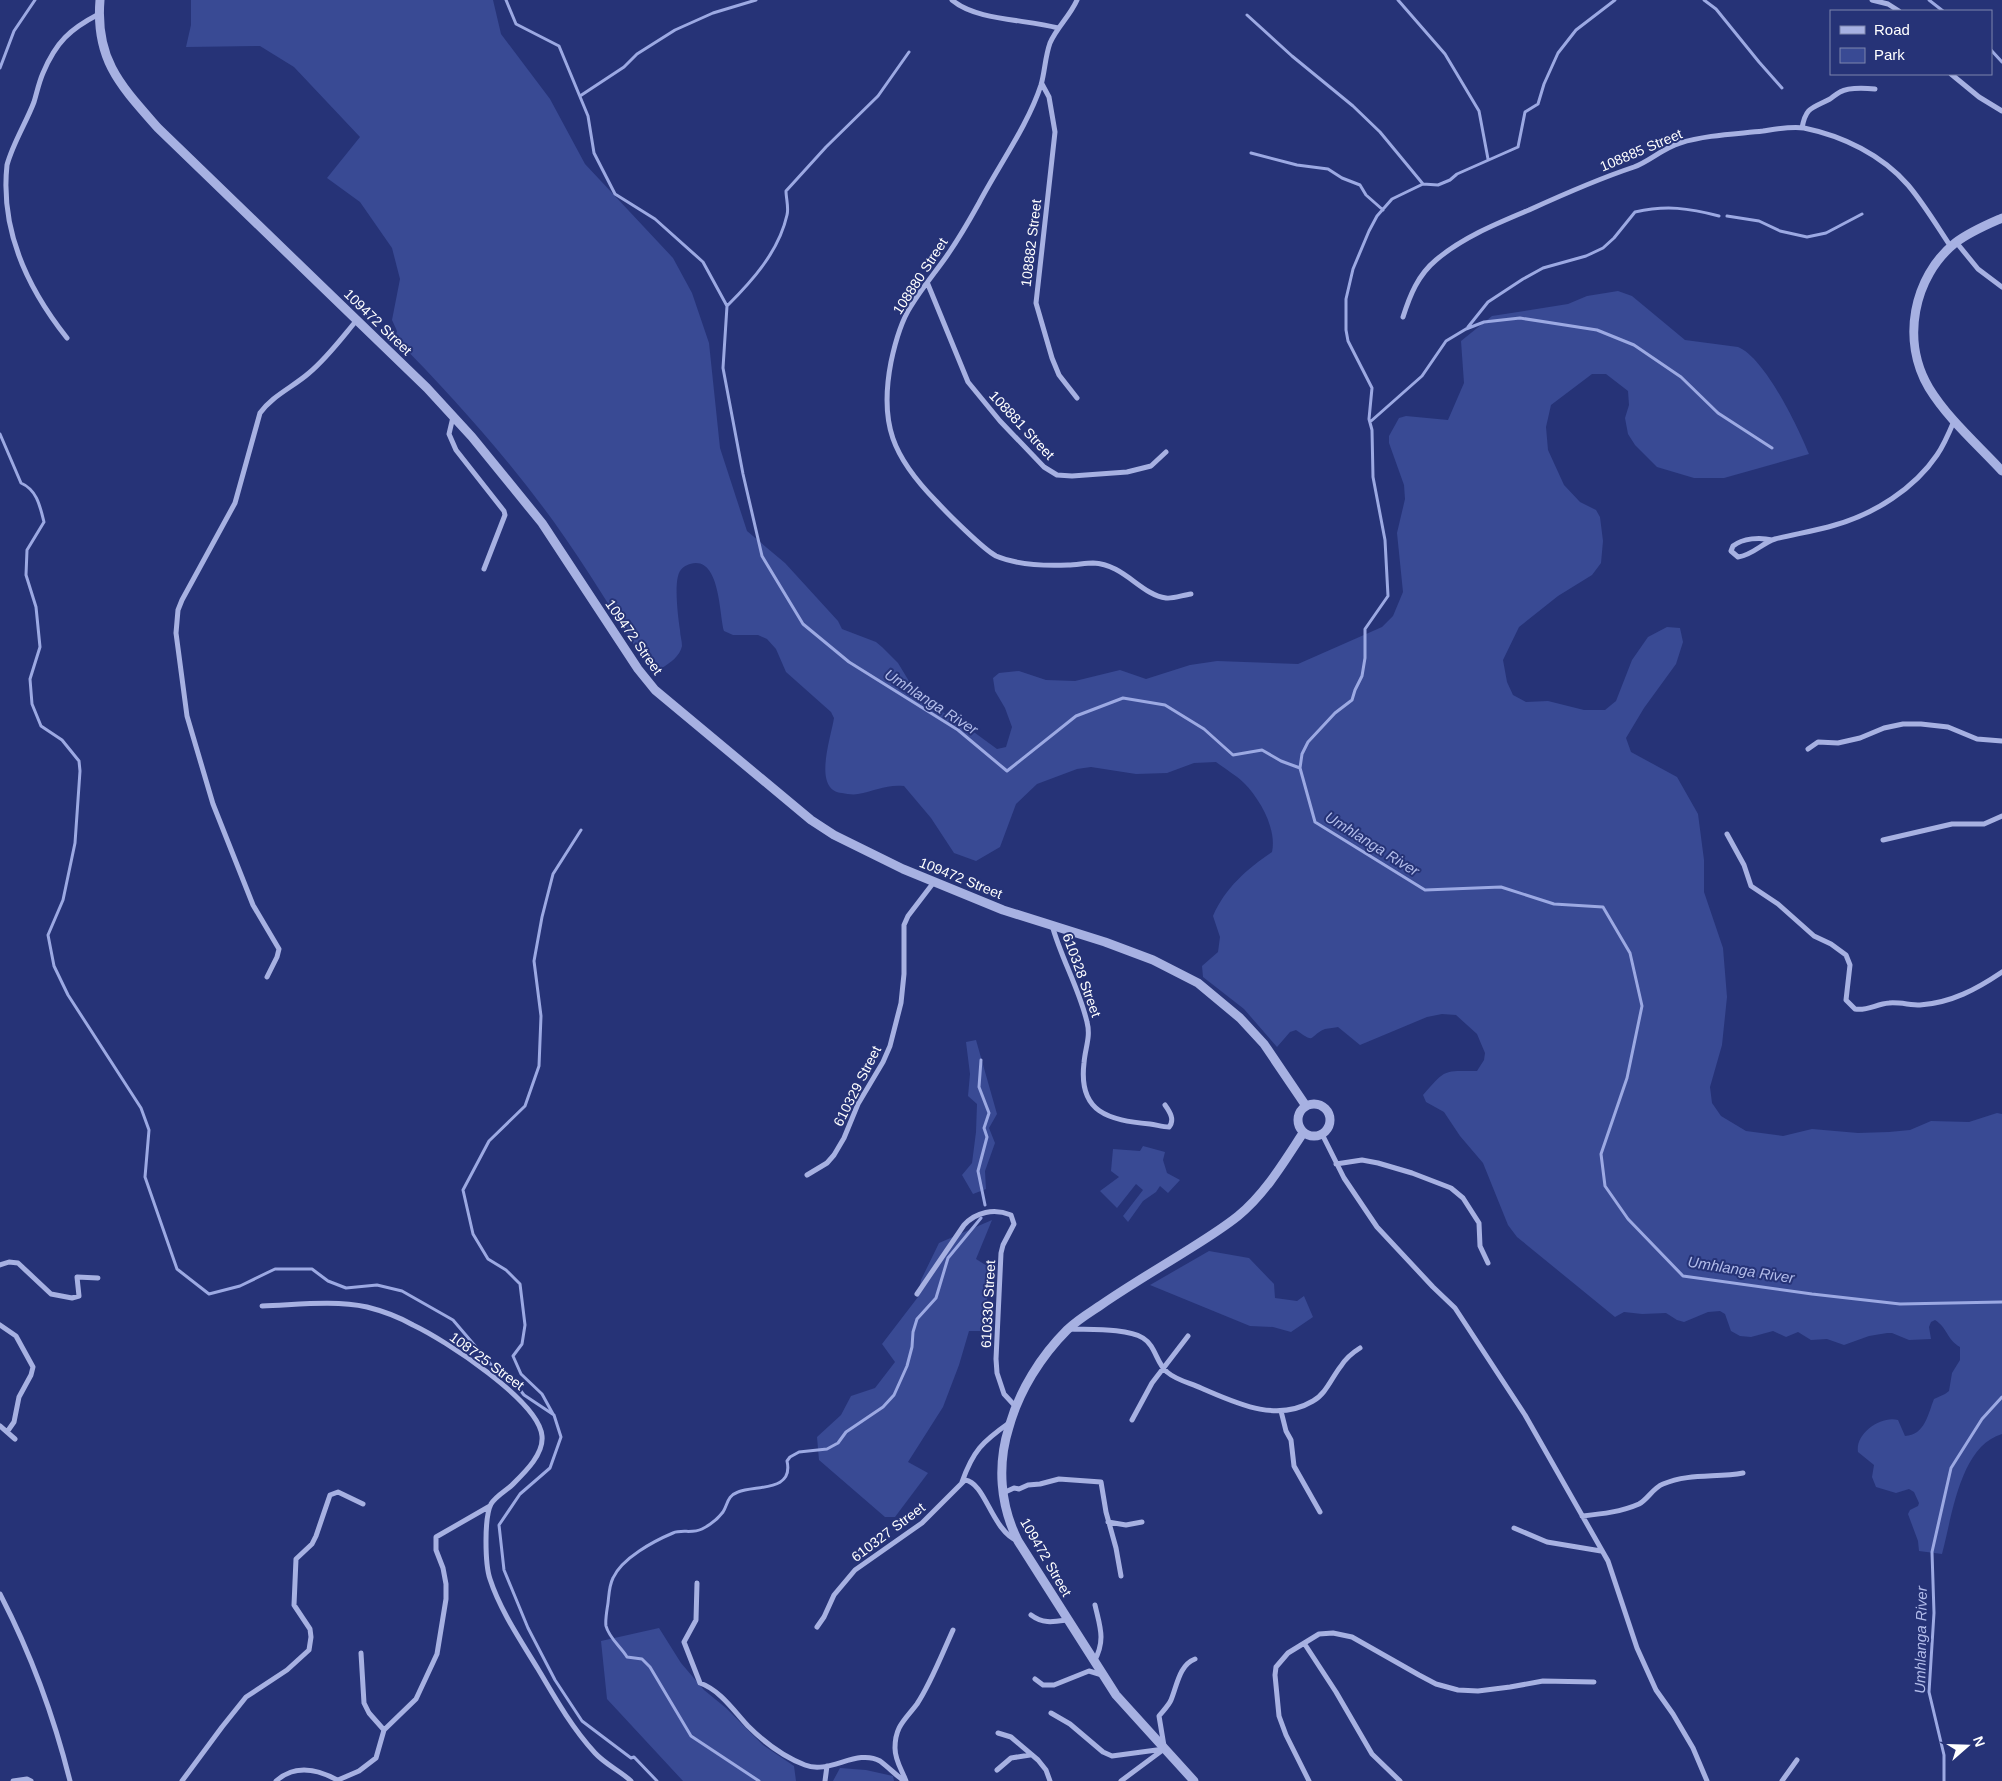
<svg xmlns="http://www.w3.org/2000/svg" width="2002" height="1781" font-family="Arial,sans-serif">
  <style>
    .green { fill: #394a94 }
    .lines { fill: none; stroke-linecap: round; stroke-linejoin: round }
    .stream { stroke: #9ca9e3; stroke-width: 3 }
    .minor { stroke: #a7b1e2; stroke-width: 5 }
    .tertiary { stroke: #a7b1e2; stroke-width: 9 }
    .labels { text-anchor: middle; stroke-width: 4; stroke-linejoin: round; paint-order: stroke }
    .street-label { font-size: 14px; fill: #fff; stroke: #263377 }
    .water-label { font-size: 15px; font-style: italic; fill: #b2bcea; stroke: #263377 }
  </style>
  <rect width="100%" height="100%" fill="#263377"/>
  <path class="green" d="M191,0h302l8,34 49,65 35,65 88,94 19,35 17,50 11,105 27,83 38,32 53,58 4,8 34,13 6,5 16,16 23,38 35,18 41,30 9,-2 6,-20 -7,-19 -10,-17 -2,-13 6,-5 20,-2 27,9 29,1 45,-11 26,9 44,-14 27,-4 81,3 84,-37 11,-11 10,-24 -6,-59 8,-34 -1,-14 -15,-42v-7l10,-18 7,-2 42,4 16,-37 -3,-42 31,-25 76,-12 19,-8 31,-5 14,5 53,44 53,7c27,11 60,80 71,107l-85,24h-30l-37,-11 -22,-22 -7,-11 -3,-16 4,-13 -1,-14 -22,-17h-14l-41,31 -5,22 2,23 16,35 16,17 16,8 4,7 3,24 -2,22 -9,12 -34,21 -39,31 -16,33 4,22 6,13 13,7 22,-1 36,9h21l11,-9 16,-41 16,-23 19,-10 13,1 3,14 -7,22 -32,44 -18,30 5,14 46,25 21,37 6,46v32l19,56 4,49 -5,48 -12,42 2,16 9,13 25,15 37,5 29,-7 46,4 31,-1 21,-2 21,-9 38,1 28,-9 5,1v320c-42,12 -50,83 -60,120l-23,-3 -1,-10 -10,-27 2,-4 8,-4 1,-3 -5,-11 -5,-3 -13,4 -20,-6 -4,-10 2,-12 -16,-13c-3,-19 24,-37 40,-32l7,16c20,-1 23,-22 29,-37l11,-5 4,-3 3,-18 8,-13v-13c-14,-8 -12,-19 -25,-27l-4,2 -2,5 2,12 -22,1 -17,-7h-5l-18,3 -25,9 -17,-6 -16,1 -13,-8 -12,5 -13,-6 -22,6 -11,-1 -9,-5 -6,-17 -5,-3 -12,1 -24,10 -7,-2 -11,-7 -24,1 -18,-2 -9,5 -98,-80 -9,-12 -25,-62 -23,-27 -16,-24 -18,-10 -3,-7c23,-26 19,-24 54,-24l7,-11 1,-7 -8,-19 -21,-19 -14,-1 -15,3 -67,28 -22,-18c-3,1 -9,1 -13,2 -17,7 -8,16 -29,1l-6,2 -13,15 -33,-38 -41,-32 -1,-11 16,-14 2,-15 -7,-21c12,-28 34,-47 59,-64 5,-23 -12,-53 -28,-69 -8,-8 -19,-14 -28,-21l-22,1 -27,10 -31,1 -45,-7 -14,2 -40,15 -21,20 -16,43 -24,14 -22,-8 -23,-35 -27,-32c-17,-2 -30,5 -46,8 -5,1 -11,0 -16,-1 -30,-3 -11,-55 -8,-75l-3,-6 -45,-40 -10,-23 -9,-10 -9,-4h-25l-9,-4c-5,-18 -4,-76 -34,-67 -4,1 -9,4 -11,9 -5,12 -1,44 1,57 0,5 2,11 2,16 -2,10 -12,17 -20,22l-15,-3c-31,-48 -60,-97 -93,-143 -48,-66 -102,-126 -159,-184l2,-7 -5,-11 8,-41 -8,-31 -32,-46 -33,-24 33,-41 -66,-70 -34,-21 -74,1 5,-22z
    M976,1040l21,74 -8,14 6,15 -10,28 1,18 -13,5 -11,-19 10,-12 4,-31 1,-28 -9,-8 2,-22 -4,-32z
    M1143,1146l22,6 -2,8 4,13 13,7 -12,13 -8,-7 -4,6 -13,9 -15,21 -5,-6 20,-26 -7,-6 -19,24 -17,-17 19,-14 -8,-6 2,-22 27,2z
    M992,1220l-16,39 19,12 -9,32 -4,23 7,5h-20l-10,34 -16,42 -35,55 20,11 -33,44h-10l-66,-57 -2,-23 24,-22 10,-19 24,-8 20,-26 -13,-18 36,-47 3,-17 18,-37z
    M1209,1251l40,7 25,26 1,14 22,3 7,-5 9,21 -22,15 -18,-5 -23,-1 -100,-41z
    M659,1628l22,35 23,27 22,18 37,37 31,21 2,15h-113l-76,-82 -6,-58z
    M840,1768l26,2 27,6 1,5h-61z"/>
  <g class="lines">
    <path class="stream" d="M506,0l10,24 43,22 29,70 6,37 21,41 40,25 48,43 24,44 -4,62 20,106 19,82 41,68 46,38 109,68 49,41 69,-55 47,-18 42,7 39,24 29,26 29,-5 19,11 19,7 15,54 110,68 76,-3 53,17 49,3 27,46 12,53 -15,72 -26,76 4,32 23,33 55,57 129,18 88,10 102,-2
      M1398,0l47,54 34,57 9,48
      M1704,0l12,9 43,53 23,26
      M1929,0l14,11
      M1247,15l45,41 61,50 27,26 43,52
      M1991,50l11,12
      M0,68l14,-37 21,-31
      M580,96l44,-29 13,-13 38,-24 38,-17 43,-13
      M1251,153l46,12 31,4 14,9 18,7 6,10 17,15
      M1727,216l32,5 21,10 27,6 19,-4 36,-19
      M727,306c26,-26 52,-55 60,-91 2,-7 -1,-17 -1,-24l40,-44 52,-51 31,-44
      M1468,327l20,-25 35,-23 20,-11 43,-12 17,-8 11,-10 21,-26c31,-7 54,-4 84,4
      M1370,422l52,-46 24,-35 20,-12 18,-7 36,-4 77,12 37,15 47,32 37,36 54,35
      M0,434l21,49c16,7 19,23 23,39l-17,28 -1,25 10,32 4,40 -10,32 2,25 9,22 21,14 17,21 1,10 -5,72 -12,57 -15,35 6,31 14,29 73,113 8,22 -4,47 32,92 32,25 31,-8 35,-17h37l16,12 18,7 31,-3 25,6 51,29 40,47 24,19 7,9 30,20 7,22 -11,31 -30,26 -21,31 5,45 24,58 27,52 27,41 49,37 3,-1 23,24
      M1300,768l2,-14 6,-12 27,-29 17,-13 3,-10 7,-14 3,-18v-29l23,-33 -3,-56 -12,-63 -1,-47 -3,-11 3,-31 -24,-47 -2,-11v-31l7,-30 16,-38 8,-15 15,-17 31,-15 15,1 12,-5 7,-6 61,-27 7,-35 13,-8 6,-20 14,-31 18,-23 39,-30
      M981,1060l-2,27 10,26 -5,15 3,9 -9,34 7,34
      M553,1414l-11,-20 -21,-20 -8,-18 9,-12 3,-19 -5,-41 -14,-14 -18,-11 -15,-25 -10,-44 26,-49 36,-35 14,-40 2,-50 -7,-55 8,-44 11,-43 28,-44
      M759,1781l-68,-45 -41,-69 -8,-8 -15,-2c-6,-10 -18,-19 -21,-31 -1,-6 1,-16 2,-23 1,-8 1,-17 5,-25 9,-20 41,-37 60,-45 9,-4 19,1 29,-4 8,-4 15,-9 21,-17 5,-8 4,-16 15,-20 18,-7 56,0 49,-31l3,-4 9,-5 28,-3 11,-6 8,-11 37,-25 11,-12 13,-29 5,-19 1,-15 4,-13 19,-21 12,-40 33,-40
      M1944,1781v-26l-15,-63 5,-79 -2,-61 19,-84 31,-49 20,-22"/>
    <path class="minor" d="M952,0c25,21 74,19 106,28
      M1077,0c-7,16 -20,27 -27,43 -5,14 -5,28 -9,42 -13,40 -42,80 -62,118 -10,18 -21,37 -33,54 -12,17 -25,32 -35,49 -11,17 -16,37 -20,56 -12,62 2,95 45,139 11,12 47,48 60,55 21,9 49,10 72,9 8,0 17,-2 25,-2 31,1 48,32 73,35 7,1 17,-3 25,-4
      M1872,0l16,4 11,7
      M1951,74l28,23 23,14
      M1042,84l7,13 6,35 -19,171 16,55 7,17 18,23
      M1802,128c4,-22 11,-20 28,-29 3,-2 6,-5 10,-7 9,-5 24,-4 35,-3
      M1956,242l22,27 24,18
      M927,282l41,100 32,39 44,46 13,8 15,1 55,-4 24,-6 15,-14
      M1403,317c7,-22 15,-42 33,-57 27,-23 62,-37 93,-50 35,-16 69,-31 105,-43 16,-6 29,-19 46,-24 26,-8 56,-9 83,-12 13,-2 28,-5 41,-3 39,8 78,27 104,57 16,19 29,41 43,62
      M67,338c-39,-49 -67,-108 -60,-173 6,-22 19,-42 27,-63 3,-10 5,-20 9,-29 13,-31 27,-44 56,-59
      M453,417l-4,17 7,16 48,61 1,4 -21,54
      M1772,540c-12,-3 -29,-2 -39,6l-2,5 7,6c15,-2 24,-14 37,-18 20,-5 40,-8 60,-14 39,-11 79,-36 102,-70 7,-10 12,-22 17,-34
      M1808,749l10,-7 20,1 22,-5 24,-10 19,-4h18l27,3 29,12 25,2
      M1727,834l17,31 7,21 27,18 36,32 17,8 15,11 4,10 -4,35 9,9c13,2 21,-5 34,-6 10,-1 21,2 31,2 31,-2 57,-16 82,-33
      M1883,840l69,-16h32l18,-8
      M1052,925c9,33 27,63 35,97 4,15 -2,26 -3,41 -6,50 25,57 66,61 7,1 13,3 19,3 6,-7 1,-15 -4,-22
      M267,977l10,-20 2,-8 -26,-44 -40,-101 -26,-88 -11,-83 2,-23 4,-10 53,-97 25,-90c12,-17 33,-26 49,-40 18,-15 32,-34 47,-52
      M1322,1134l22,44 33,49 56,60 22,21 70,107 83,146 29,87 19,42 17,24 20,34 14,33
      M1336,1164l26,-4 16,3 34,10 39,15 12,10 16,25 1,23 8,17
      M807,1175l20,-12 7,-8 10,-17 14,-34 25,-42 7,-16 11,-43 3,-29v-49l4,-9 26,-34
      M0,1265l9,-3 9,1 33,31 21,4 7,-2 -2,-19 21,1
      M917,1294l47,-69c12,-13 30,-17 47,-10l3,9 -11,21 -2,8 -5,106 1,14 7,21 12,13
      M262,1306c34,-1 72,-6 105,1 16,4 32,10 46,18 32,15 126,76 129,111 2,19 -19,38 -31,50 -6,5 -16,11 -20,18 -7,14 -6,60 -1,75 10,31 31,62 48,90 17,29 34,59 57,84 10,11 25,18 36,28
      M0,1325l16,11 17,31 -2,8 -12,22 -5,25 -7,10
      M1069,1329c20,1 58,-1 74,9 13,8 13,25 24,34 9,8 23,11 34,16 35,15 75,35 112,13 13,-7 19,-24 28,-35 5,-8 11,-13 19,-18
      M1281,1411l5,20 5,9 3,26 26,46
      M1132,1420l20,-37 36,-47
      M0,1426l15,13
      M962,1482c11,-31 20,-40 47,-59
      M1003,1493l11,-5 5,1 9,-4 12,-1 19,-5 42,3 5,30 10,36 5,28
      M1582,1516c19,-2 39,-4 57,-12 9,-5 14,-16 24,-20 26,-11 53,-6 80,-11
      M1108,1522l18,3 16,-3
      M1514,1528l33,14 54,9
      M697,1583l-1,37 -12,22 16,41c20,7 34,28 48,43 16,16 36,31 57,39 24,10 52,-17 75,-4 8,6 16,14 24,20
      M0,1594c30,58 54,123 70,187
      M1031,1615c12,9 22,7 36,5
      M817,1627l7,-10 10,-22 21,-25 67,-47 43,-43c21,3 26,50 53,61
      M1304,1643l32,49 36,62 28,27
      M361,1653l3,50 5,10 15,17
      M1094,1662c12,-22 6,-35 1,-57
      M1035,1679l8,6h11l35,-14 13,4
      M1051,1713l19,11 33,28 9,4 52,-7
      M998,1733l13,4 27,23 8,10 4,11
      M1164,1746l-5,-30c4,-5 10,-11 12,-16 6,-14 8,-35 24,-41
      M997,1770l14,-12 19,-3
      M338,1780l21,-9 17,-13 8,-28 32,-31 21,-45 9,-55v-15l-3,-16 -7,-18v-13l54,-31
      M13,1781l14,-2 4,2
      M182,1781l40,-54 24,-30 41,-27 22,-20 2,-13 -1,-8 -16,-24 2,-46 16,-15 4,-8 14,-41 8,-3 25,12
      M276,1781c19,-17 42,-12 63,0
      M825,1781l2,-15
      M906,1781c-4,-11 -11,-20 -11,-33 0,-22 10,-28 22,-44 14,-21 25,-50 36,-74
      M1121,1781l43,-32
      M1309,1781l-23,-46 -7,-19 -4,-41 1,-8 12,-14 31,-19 14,-1 19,4 67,38 17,9 22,6 20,1 32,-4 33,-6 51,1
      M1782,1781l15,-21"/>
    <path class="tertiary" d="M100,0c-5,60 21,86 58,128l269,260 45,49 70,86 96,146 17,21 156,130 23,15 69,34 100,41 102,32 48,18 45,23 42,35 24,26 42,62
      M2002,218c-16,7 -33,14 -47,25 -42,34 -54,98 -26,145 19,31 48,56 73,83
      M1298 1120a16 16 0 1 1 32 0a16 16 0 1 1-32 0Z
      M1194,1781l-78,-86 -98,-154c-18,-36 -21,-76 -9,-114 10,-36 32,-71 58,-97 10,-10 22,-17 34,-25 29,-20 60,-38 90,-57 16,-10 32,-20 47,-32 27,-22 46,-54 65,-83"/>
  </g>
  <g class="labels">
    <g class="street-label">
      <text transform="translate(1641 150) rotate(-23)" y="5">108885 Street</text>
      <text transform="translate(1031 243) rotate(-83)" y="5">108882 Street</text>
      <text transform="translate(920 276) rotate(-57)" y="5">108880 Street</text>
      <text transform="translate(378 322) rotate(44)" y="5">109472 Street</text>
      <text transform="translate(1022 425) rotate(47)" y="5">108881 Street</text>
      <text transform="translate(634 637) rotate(55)" y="5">109472 Street</text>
      <text transform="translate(961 878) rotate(22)" y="5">109472 Street</text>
      <text transform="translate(1082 975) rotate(70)" y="5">610328 Street</text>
      <text transform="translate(857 1086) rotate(-63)" y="5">610329 Street</text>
      <text transform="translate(988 1304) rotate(-87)" y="5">610330 Street</text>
      <text transform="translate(487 1361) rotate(36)" y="5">108725 Street</text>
      <text transform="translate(888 1532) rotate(-37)" y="5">610327 Street</text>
      <text transform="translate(1046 1557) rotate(60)" y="5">109472 Street</text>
    </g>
    <g class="water-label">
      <text transform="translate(931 702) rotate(33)" y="5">Umhlanga River</text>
      <text transform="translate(1372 844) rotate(32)" y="5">Umhlanga River</text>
      <text transform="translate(1741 1270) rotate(9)" y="5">Umhlanga River</text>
      <text transform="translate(1921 1640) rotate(-89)" y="5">Umhlanga River</text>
    </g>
  </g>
  <rect x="1830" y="10" width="162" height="65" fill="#263377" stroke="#7d85ad"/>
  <rect x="1840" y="26" width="25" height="8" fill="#a7b1e2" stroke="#7d85ad"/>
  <text x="1874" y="35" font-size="15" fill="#ffffff">Road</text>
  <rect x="1840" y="48" width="25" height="15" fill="#394a94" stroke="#7d85ad"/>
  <text x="1874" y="60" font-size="15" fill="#ffffff">Park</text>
  <g transform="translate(1967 1746) rotate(70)" stroke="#263377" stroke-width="4" paint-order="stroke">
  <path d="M0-4L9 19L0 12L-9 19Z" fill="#ffffff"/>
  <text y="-8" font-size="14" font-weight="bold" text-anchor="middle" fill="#ffffff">N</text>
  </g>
</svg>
